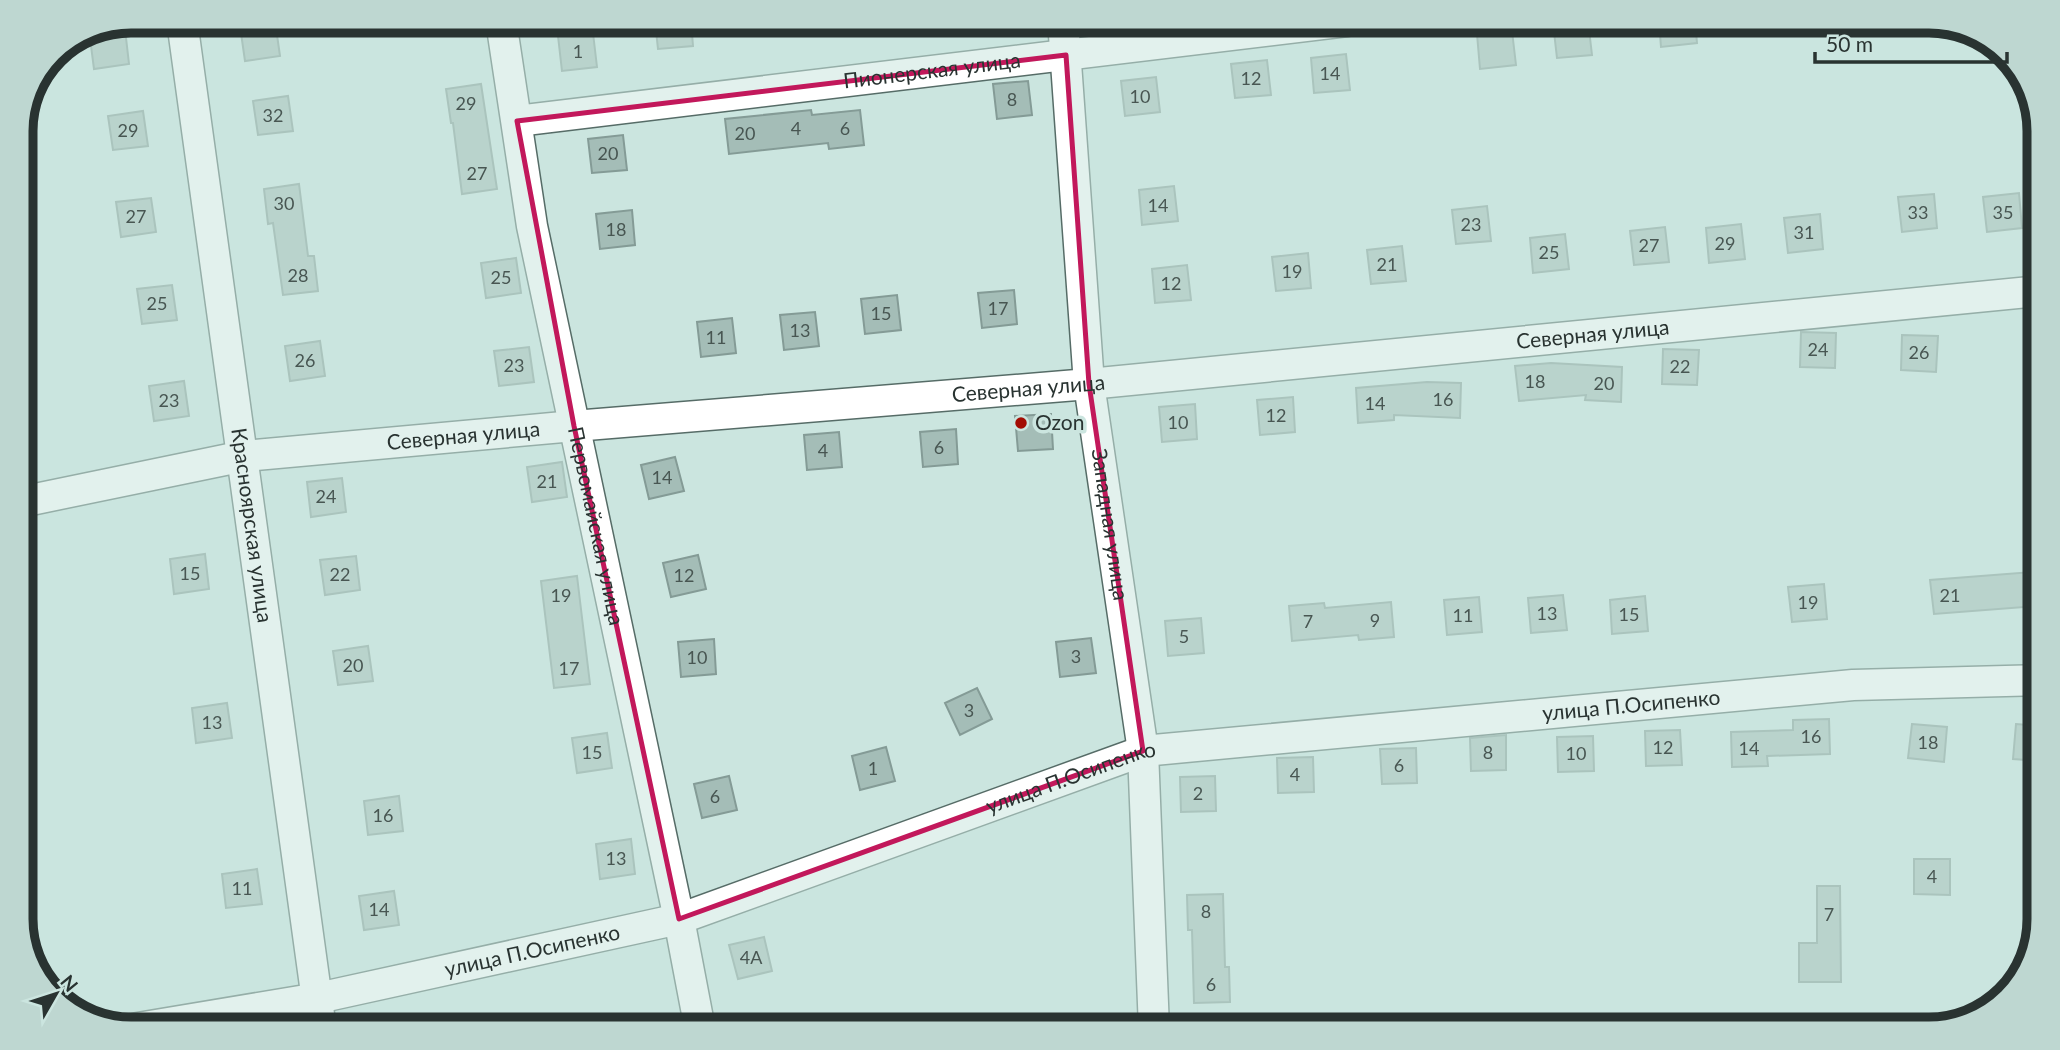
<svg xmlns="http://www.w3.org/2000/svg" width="2060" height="1050" font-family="Lato,sans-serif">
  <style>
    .building { fill: #a4bdb7; stroke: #849b96; stroke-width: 2 }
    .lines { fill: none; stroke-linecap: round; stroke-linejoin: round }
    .street-casing { stroke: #566c67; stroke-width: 33 }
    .street { stroke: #fff; stroke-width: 30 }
    .marked { fill: none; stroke: #c2185b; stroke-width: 5; stroke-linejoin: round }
    .poi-dot { fill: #a30c03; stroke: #cbe5df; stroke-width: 2.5 }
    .labels { text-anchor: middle; stroke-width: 7; stroke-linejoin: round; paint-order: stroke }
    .number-label { font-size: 18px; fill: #485652 }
    .street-label { font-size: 21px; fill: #293331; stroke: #cbe5df }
    .poi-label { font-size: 21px; fill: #293331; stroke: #cbe5df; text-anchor: start }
    .rim { fill: none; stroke: #293331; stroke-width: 9 }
  </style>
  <rect width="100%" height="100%" fill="#cbe5df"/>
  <path class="building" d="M275,21l5,35 -35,5 -5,-35z
    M655,21h36l2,25 -35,3z
    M1576,21h12l4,34 -35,3 -4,-35z
    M1659,21h36l2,22 -36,4z
    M125,29l4,35 -35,5 -4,-31 15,-6z
    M1512,31l4,34 -36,4 -3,-35z
    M593,33l4,34 -35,4 -4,-35z
    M1346,54l4,36 -36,3 -3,-35z
    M1267,60l4,35 -36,3 -4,-34z
    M1156,77l4,35 -35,4 -4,-35z
    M1028,81l4,34 -35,4 -4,-35z
    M481,84l16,105 -35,5 -9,-71h-2l-5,-34z
    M288,96l5,35 -35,4 -5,-34z
    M811,110l1,5 48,-5 4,35 -35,4 -1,-6 -99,11 -4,-35z
    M143,111l5,35 -35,4 -5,-34z
    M623,135l4,35 -35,3 -4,-34z
    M299,184l9,72h6l4,35 -35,4 -10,-72 -5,1 -4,-35z
    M1174,186l4,35 -36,4 -3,-35z
    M2019,193l3,35 -35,4 -4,-35z
    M1934,194l3,34 -35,4 -4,-35z
    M151,198l5,34 -35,5 -5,-35z
    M1487,206l4,35 -35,3 -4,-34z
    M632,210l3,35 -35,4 -4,-35z
    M1820,214l3,35 -35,4 -4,-35z
    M1741,224l4,35 -36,4 -3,-35z
    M1665,227l4,35 -35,3 -4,-34z
    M1565,234l4,35 -36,4 -3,-35z
    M1402,246l4,35 -35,3 -4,-34z
    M1308,253l3,35 -35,3 -4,-34z
    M516,258l5,35 -35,5 -5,-35z
    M1187,265l4,35 -36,3 -3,-34z
    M172,285l5,35 -35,4 -5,-35z
    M1014,290l3,34 -35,4 -4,-35z
    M897,295l4,35 -36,4 -4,-35z
    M815,312l4,34 -35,4 -4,-35z
    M732,318l4,35 -35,4 -4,-35z
    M1801,332l35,1 -1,35 -35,-1z
    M1902,335l36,1 -2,36 -35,-2z
    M320,341l5,35 -35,5 -5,-35z
    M529,347l5,35 -35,4 -5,-35z
    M1663,349l36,1 -2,35 -35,-1z
    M1551,363l71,4 -1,35 -36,-2 1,-5 -67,6 -4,-35z
    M184,381l5,35 -35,5 -5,-35z
    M1427,382l34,1 -1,35 -66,-3v5l-36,3 -2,-35z
    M1293,397l2,35 -35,3 -3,-35z
    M1195,404l2,35 -35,3 -3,-35z
    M1051,414l2,35 -35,2 -3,-35z
    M956,429l2,35 -35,3 -3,-35z
    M839,432l3,35 -35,3 -3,-35z
    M675,457l9,34 -35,8 -8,-34z
    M562,462l5,35 -35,5 -5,-35z
    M342,478l4,34 -35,5 -4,-35z
    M205,554l4,35 -35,5 -4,-35z
    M698,555l8,34 -35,8 -8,-34z
    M356,556l4,34 -35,5 -5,-35z
    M2032,572l4,34 -102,8 -4,-34z
    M577,576l13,108 -36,4 -13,-107z
    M1824,584l3,35 -35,3 -4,-35z
    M1563,595l4,35 -36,3 -3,-35z
    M1645,596l3,35 -36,3 -2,-34z
    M1479,597l3,35 -35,3 -3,-35z
    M1391,602l3,35 -35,3 -1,-5 -66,6 -3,-35 35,-3 1,5z
    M1201,618l3,35 -36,3 -3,-35z
    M1091,638l5,35 -36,4 -4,-35z
    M714,639l2,35 -35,3 -3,-35z
    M368,646l5,35 -35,4 -5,-34z
    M977,688l15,31 -32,16 -15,-32z
    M227,703l5,35 -36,5 -4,-35z
    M1829,719l1,35 -63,2 1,10 -36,1 -1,-35 62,-2v-10z
    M1912,724l35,3 -3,35 -36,-4z
    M2016,724l23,2v35l-26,-2z
    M1680,730l2,35 -36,1 -1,-35z
    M607,733l5,35 -35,5 -5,-35z
    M1506,735v35l-35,1 -1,-33z
    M1593,736l1,35 -36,1 -1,-35z
    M886,747l9,34 -35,9 -8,-34z
    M1416,748l1,35 -35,1 -2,-35z
    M1313,757l1,35 -36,1 -1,-35z
    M729,776l8,34 -35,8 -8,-34z
    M1215,776l1,35 -35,1 -1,-35z
    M399,796l4,35 -35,4 -4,-34z
    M631,839l4,35 -35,5 -4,-35z
    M1914,859h36v36l-36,-1z
    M257,869l5,35 -36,4 -4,-34z
    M1817,886h23l1,96h-42v-39h18z
    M394,891l5,34 -35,5 -5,-34z
    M1223,894l2,73h4l1,35 -36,1 -2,-73h-4l-1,-35z
    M764,937l8,34 -34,8 -9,-34z"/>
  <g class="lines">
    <defs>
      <g id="street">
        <path id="s1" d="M182,21l139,1008"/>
        <path id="s2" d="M501,21l31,205 147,693 21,110"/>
        <path id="s3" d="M1063,21l26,363 54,367 11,278"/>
        <path id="s4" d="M517,121l830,-100"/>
        <path id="s5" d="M21,502l223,-46 330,-30 515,-42 950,-93"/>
        <path id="s6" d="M132,1029l186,-31 361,-79 464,-168 710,-66 186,-5"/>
      </g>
    </defs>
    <use href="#street" class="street-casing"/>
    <use href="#street" class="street"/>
  </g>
  <path d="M0 0H2060V1050H0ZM1066,55l23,329 54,367 -464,168 -105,-493 -57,-305z" fill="#cbe5df" fill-opacity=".55" fill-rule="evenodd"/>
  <path class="marked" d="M1066,55l23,329 54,367 -464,168 -105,-493 -57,-305z"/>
  <circle class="poi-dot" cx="1021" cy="423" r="7"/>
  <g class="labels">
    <g class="number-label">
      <text x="578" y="58">1</text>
      <text x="1330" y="80">14</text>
      <text x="1251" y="85">12</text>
      <text x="1140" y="103">10</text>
      <text x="1012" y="106">8</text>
      <text x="466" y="110">29</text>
      <text x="273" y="122">32</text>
      <text x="796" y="135">4</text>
      <text x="845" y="135">6</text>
      <text x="128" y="137">29</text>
      <text x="745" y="140">20</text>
      <text x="608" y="160">20</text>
      <text x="477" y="180">27</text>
      <text x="284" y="210">30</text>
      <text x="1158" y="212">14</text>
      <text x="1918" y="219">33</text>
      <text x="2003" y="219">35</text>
      <text x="136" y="223">27</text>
      <text x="1471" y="231">23</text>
      <text x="616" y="236">18</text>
      <text x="1804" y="239">31</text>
      <text x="1725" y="250">29</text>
      <text x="1649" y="252">27</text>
      <text x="1549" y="259">25</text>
      <text x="1387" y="271">21</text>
      <text x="1292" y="278">19</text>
      <text x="298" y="282">28</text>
      <text x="501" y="284">25</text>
      <text x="1171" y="290">12</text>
      <text x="157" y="310">25</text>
      <text x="998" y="315">17</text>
      <text x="881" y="320">15</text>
      <text x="800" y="337">13</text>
      <text x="716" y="344">11</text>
      <text x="1818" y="356">24</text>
      <text x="1919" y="359">26</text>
      <text x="305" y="367">26</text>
      <text x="514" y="372">23</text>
      <text x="1680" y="373">22</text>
      <text x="1535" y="388">18</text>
      <text x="1604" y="390">20</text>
      <text x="1443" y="406">16</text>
      <text x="169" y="407">23</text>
      <text x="1375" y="410">14</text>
      <text x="1276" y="422">12</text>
      <text x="1178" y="429">10</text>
      <text x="939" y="454">6</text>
      <text x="823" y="457">4</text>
      <text x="662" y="484">14</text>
      <text x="547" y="488">21</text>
      <text x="326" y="503">24</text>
      <text x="190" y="580">15</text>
      <text x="340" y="581">22</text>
      <text x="684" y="582">12</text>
      <text x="561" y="602">19</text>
      <text x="1950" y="602">21</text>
      <text x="1808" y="609">19</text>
      <text x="1547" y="620">13</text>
      <text x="1629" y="621">15</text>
      <text x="1463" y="622">11</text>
      <text x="1375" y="627">9</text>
      <text x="1308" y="628">7</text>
      <text x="1184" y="643">5</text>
      <text x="1076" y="663">3</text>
      <text x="697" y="664">10</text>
      <text x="353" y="672">20</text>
      <text x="569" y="675">17</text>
      <text x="969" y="717">3</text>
      <text x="212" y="729">13</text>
      <text x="1811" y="743">16</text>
      <text x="1928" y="749">18</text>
      <text x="1663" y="754">12</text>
      <text x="1749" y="755">14</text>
      <text x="592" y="759">15</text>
      <text x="1488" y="759">8</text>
      <text x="1576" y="760">10</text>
      <text x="1399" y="772">6</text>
      <text x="873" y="775">1</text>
      <text x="1295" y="781">4</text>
      <text x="1198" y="800">2</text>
      <text x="715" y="803">6</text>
      <text x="383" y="822">16</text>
      <text x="616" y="865">13</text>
      <text x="1932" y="883">4</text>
      <text x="242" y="895">11</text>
      <text x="379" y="916">14</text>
      <text x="1206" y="918">8</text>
      <text x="1829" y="921">7</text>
      <text x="751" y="964">4А</text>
      <text x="1211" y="991">6</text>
    </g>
    <g class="street-label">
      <text dy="7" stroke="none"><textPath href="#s4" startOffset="418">Пионерская улица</textPath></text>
      <text dy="7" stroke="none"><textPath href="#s5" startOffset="1582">Северная улица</textPath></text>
      <text dy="7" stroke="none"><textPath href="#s5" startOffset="1015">Северная улица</textPath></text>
      <text dy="7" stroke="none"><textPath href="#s5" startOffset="448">Северная улица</textPath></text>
      <text dy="7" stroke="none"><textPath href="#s1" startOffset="509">Красноярская улица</textPath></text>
      <text dy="7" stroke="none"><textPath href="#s3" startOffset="506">Западная улица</textPath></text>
      <text dy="7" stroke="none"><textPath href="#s2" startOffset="514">Первомайская улица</textPath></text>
      <text dy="7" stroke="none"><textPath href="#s6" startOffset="1542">улица П.Осипенко</textPath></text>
      <text dy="7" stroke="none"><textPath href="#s6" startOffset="975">улица П.Осипенко</textPath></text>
      <text dy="7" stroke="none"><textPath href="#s6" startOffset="408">улица П.Осипенко</textPath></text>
    </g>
    <g class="poi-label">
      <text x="1035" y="430">Ozon</text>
    </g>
  </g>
  <path d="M0 0H2060V1050H0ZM131 33H1929A98 98 0 0 1 2027 131V919A98 98 0 0 1 1929 1017H131A98 98 0 0 1 33 919V131A98 98 0 0 1 131 33Z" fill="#bed7d1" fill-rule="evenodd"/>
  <path class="rim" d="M131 33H1929A98 98 0 0 1 2027 131V919A98 98 0 0 1 1929 1017H131A98 98 0 0 1 33 919V131A98 98 0 0 1 131 33Z"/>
  <g transform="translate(56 994) rotate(51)" stroke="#cbe5df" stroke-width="5" paint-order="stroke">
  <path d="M0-5L12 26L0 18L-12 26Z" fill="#293331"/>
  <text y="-10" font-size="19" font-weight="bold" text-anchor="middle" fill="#293331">N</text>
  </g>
  <path d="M1815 52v10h192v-10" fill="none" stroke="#293331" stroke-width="3.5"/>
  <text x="1826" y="52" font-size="21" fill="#293331" stroke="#cbe5df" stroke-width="5" paint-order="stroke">50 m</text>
</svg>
